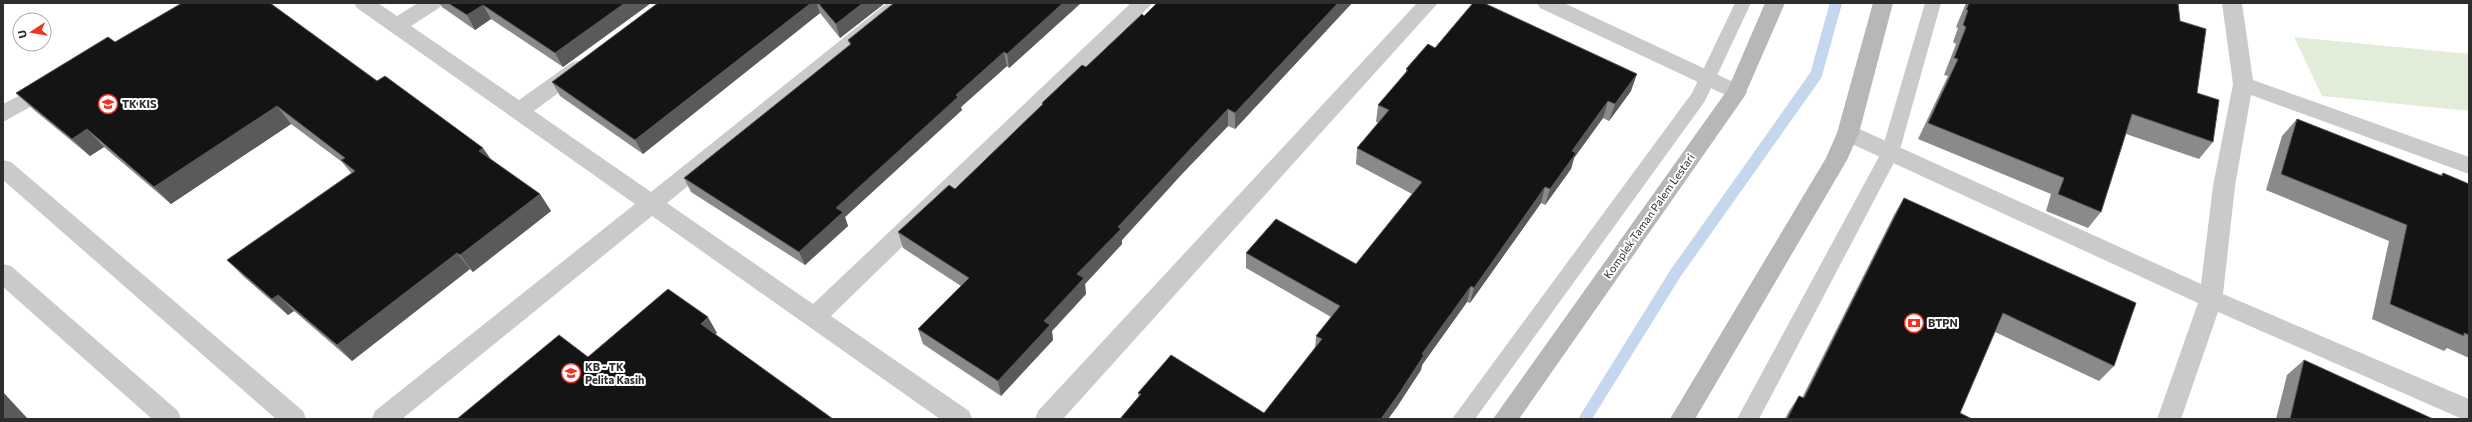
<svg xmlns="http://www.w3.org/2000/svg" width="2472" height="422" font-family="Commissioner,sans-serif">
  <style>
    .green { fill: #e1ecd9 }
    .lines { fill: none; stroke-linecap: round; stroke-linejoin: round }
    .stream { stroke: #c4d7ee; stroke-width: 12 }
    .lane { fill: #cacaca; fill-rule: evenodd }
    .street { fill: #cacaca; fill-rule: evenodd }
    .secondary { fill: #b7b7b7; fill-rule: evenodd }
    .wall { fill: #8a8a8a }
    .shaded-wall { fill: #5a5a5a }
    .building { fill: #141414; stroke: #5a5a5a }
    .labels { text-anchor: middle; stroke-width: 4; stroke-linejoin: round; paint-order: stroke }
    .poi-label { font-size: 11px; font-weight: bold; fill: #2d2d2d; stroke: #fff; text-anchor: start }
    .street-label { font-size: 11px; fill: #2d2d2d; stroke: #fff }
  </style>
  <rect width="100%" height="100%" fill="#fff"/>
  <path class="green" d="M2294,37l175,17v57l-147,-15z"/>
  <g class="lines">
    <path class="stream" d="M1585,419l90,-145 141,-199 20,-72"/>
    <path class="lane" d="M1735,3h16l-46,98 -230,318h-23l240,-326z
      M1925,3h16l-42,150 -140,266h-22l144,-266z"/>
    <path class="street" d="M354,3h24l19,13 21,-13h24l-3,5 -28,18 108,74 52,-37 7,-2 7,2 3,5 -3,5 -51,38 117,81 236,-189h23l-3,5 -240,195 146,101 318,-301h22l-322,313 138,95 3,8h-32l-288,-203 -250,203h-30l3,-8 260,-207 -278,-196z
      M1417,3h21l-375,416h-28l3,-8z
      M1537,3h27l180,84 3,5 -3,5 -7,3 -7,-3 -190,-89z
      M2222,3h20l11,77 216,77v17l-218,-79 -16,91 -12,108 246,105v20l-9,-1 -242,-106 -37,107h-24l41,-116 -357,-164 -4,-6 4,-6 7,-2 7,2 346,157 12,-98 20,-102z
      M50,80l7,2 3,5 -3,5 -54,30v-18z
      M3,160l8,2 292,249 3,8h-30l-273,-239z
      M3,264l8,2 167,145 3,8h-29l-149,-132z"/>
    <path class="secondary" d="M1765,3h20l-41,94 -225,322h-26l235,-330z
      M1873,3h20l-34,130 -12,27 -152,259h-25l156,-261 11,-25z"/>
  </g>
  <path class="wall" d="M439,3h212l-88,64 -72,-48 -16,11 -33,-23z
    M658,3h227l-45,35 -20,-25 -177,141 -83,-58 -8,-14z
    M1081,3l-72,65 -2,-2 -46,41 1,3 -117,107 3,9 -43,39 -114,-73 -7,-14 166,-133 -2,-5z
    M1157,3h195l-117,126 -7,-3 -47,49 -59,65v4l-37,40 1,10 -34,37 1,9 -52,56 -78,-52 -5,-15 43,-43 -58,-38 -5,-16 57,-43 87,-84v-2l44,-36 58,-51z
    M1966,3h212l2,18 17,72 16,49 -14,17 -73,-25 -25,78 -13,16 -42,-17 5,-17 -133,-55 30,-63 -4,-1 12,-31 -3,-2 5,-14 -2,-1z
    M115,42l262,39 113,78 50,35 11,17 -78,61 -3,-3 -118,92 -58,-50 -6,4 -44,-38 -17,-17 124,-87 -9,-11 -51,-38 -120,80 -67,-57 -14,9 -56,-46 -18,-17z
    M1435,48l196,43 -22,30 -6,-3 -29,40 -3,11 -26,36 -4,-2 -71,100 -3,-1 -45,63 -1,5 -33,49h-268l19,-22 -1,-4 126,20 51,-65 1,-12 15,-19 -85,-49v-15l110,11 56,-70 -56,-30 1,-16 22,-25 -3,-1 2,-17 28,-32v-4z
    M2297,119l143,56 3,-2 26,11v174l-22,-10 -3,3 -72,-32 17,-78 -123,-51 16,-54z
    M1904,198l210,168 -15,15 -104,-49 -35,81 12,6h-187l4,-8 10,-15 3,2 92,-183z
    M2304,360l129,59h-157l11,-44z"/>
  <path class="shaded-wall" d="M625,3h26l-88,64 -8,-14z
    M811,3h6l3,10 -177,141 -8,-14z
    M863,3h22l-45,35 -4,-14z
    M1063,3h18l-72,65 -2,-14z
    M1338,3h14l-117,126v-16z
    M483,5l8,14 -16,11 -8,-15z
    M1004,52l3,14 -46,41 1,3 -117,107 3,9 -43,39 -6,-13 37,-44 120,-113z
    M1637,74l-6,17 -22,30 6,-17z
    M1608,101l-5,17 -29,40 -3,11 -26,36 5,-16 22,-38z
    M277,106l14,18 -120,80 -17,-17z
    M1228,109v17l-47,49 -59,65v4l-37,40 1,10 -34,37 1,9 -52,56 -3,-15 46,-60 33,-47 41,-47 63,-68z
    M87,129l17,18 -14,9 -18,-17z
    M483,148l12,17 -16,-14z
    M1545,187l-4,16 -71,100 4,-15z
    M540,194l11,17 -78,61 -13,-17z
    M457,253l13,16 -118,92 -15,-16z
    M1471,286l-4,16 -45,63 -1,5 -24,37 -9,12h-7l41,-65z
    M278,295l16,16 -6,4 -16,-16z
    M708,317l9,16 -7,6 -9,-15z
    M3,392l25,27h-24l-1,-1z"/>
  <path class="building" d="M182,3h88l107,78 8,-5 98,72 -4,3 61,43 -80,61 -3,-2 -120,92 -59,-50 -6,4 -45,-39 128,-89 -14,-11 4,-2 -68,-52 -123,81 -67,-58 -15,10 -56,-46 92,-56 7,5z
    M448,3h177l-70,50 -72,-48 -16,10z
    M658,3h153l-176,137 -83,-58z
    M818,3h45l-27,21z
    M894,3h169l-56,51 -3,-2 -48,43 2,2 -122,111 7,4 -44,40 -115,-74 167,-134 -3,-4z
    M1157,3h181l-103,110 -7,-4 -47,50 -63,68 3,2 -44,45 7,4 -40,43 6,4 -52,56 -80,-52 51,-51 -71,-46 51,-47 6,4 88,-85 -1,-1 40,-38 4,2 56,-53 2,2z
    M1473,3h11l153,71 -22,30 -7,-3 -36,50 4,2 -26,36 -5,-2 -71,101 -3,-2 -49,68 2,1 -24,37 -19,27h-261l21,-25 -3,-1 33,-38 93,58 58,-74 -6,-3 24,-30 -94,-53 30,-34 80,45 66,-82 -65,-34 32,-38 -11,-5 30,-35 -2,-1 22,-25 7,4z
    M1969,3h209l2,18 26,8 -9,64 22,7 -6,42 -81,-28 -31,98 -43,-18 6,-16 -136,-55 30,-64 -4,-1 12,-31 -3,-2 5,-15h-2z
    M2297,119l145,57 1,-3 26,11v151l-5,-2v3l-74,-32 17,-79 -126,-51z
    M1904,198l232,105 -22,63 -111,-53 -43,100 12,6h-185l12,-23 5,2z
    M668,289l40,28 -7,7 132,95h-376l102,-84 29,22z
    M2304,360l129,59h-143z"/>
  <defs>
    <symbol id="school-ring" viewBox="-11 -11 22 22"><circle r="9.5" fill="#fff" stroke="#f23121" stroke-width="1.5"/><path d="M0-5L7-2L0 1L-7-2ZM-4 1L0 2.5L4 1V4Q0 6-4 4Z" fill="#f23121"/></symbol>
    <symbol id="bank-ring" viewBox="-11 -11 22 22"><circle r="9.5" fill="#fff" stroke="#f23121" stroke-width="1.5"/><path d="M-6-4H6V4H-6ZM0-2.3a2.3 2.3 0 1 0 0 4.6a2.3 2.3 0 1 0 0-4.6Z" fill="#f23121"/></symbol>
  </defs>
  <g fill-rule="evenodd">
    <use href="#school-ring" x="97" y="93" width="22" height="22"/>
    <use href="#bank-ring" x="1903" y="312" width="22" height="22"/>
    <use href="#school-ring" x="560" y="362" width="22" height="22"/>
  </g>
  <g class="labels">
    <g class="poi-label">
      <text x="122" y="108">TK KIS</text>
      <text x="1928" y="327">BTPN</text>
      <text x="585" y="371">KB - TK<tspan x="585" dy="13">Pelita Kasih</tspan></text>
    </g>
    <g class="street-label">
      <text transform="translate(1649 216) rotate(-55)" y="4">Komplek Taman Palem Lestari</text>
    </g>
  </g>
  <rect width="2472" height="422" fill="none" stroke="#2d2d2d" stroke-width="8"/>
  <g transform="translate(32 32) rotate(258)"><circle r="19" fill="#ffffff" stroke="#ababab"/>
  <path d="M0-3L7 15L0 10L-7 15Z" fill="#f23121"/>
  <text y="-6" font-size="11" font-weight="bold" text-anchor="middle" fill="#2d2d2d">U</text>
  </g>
</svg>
